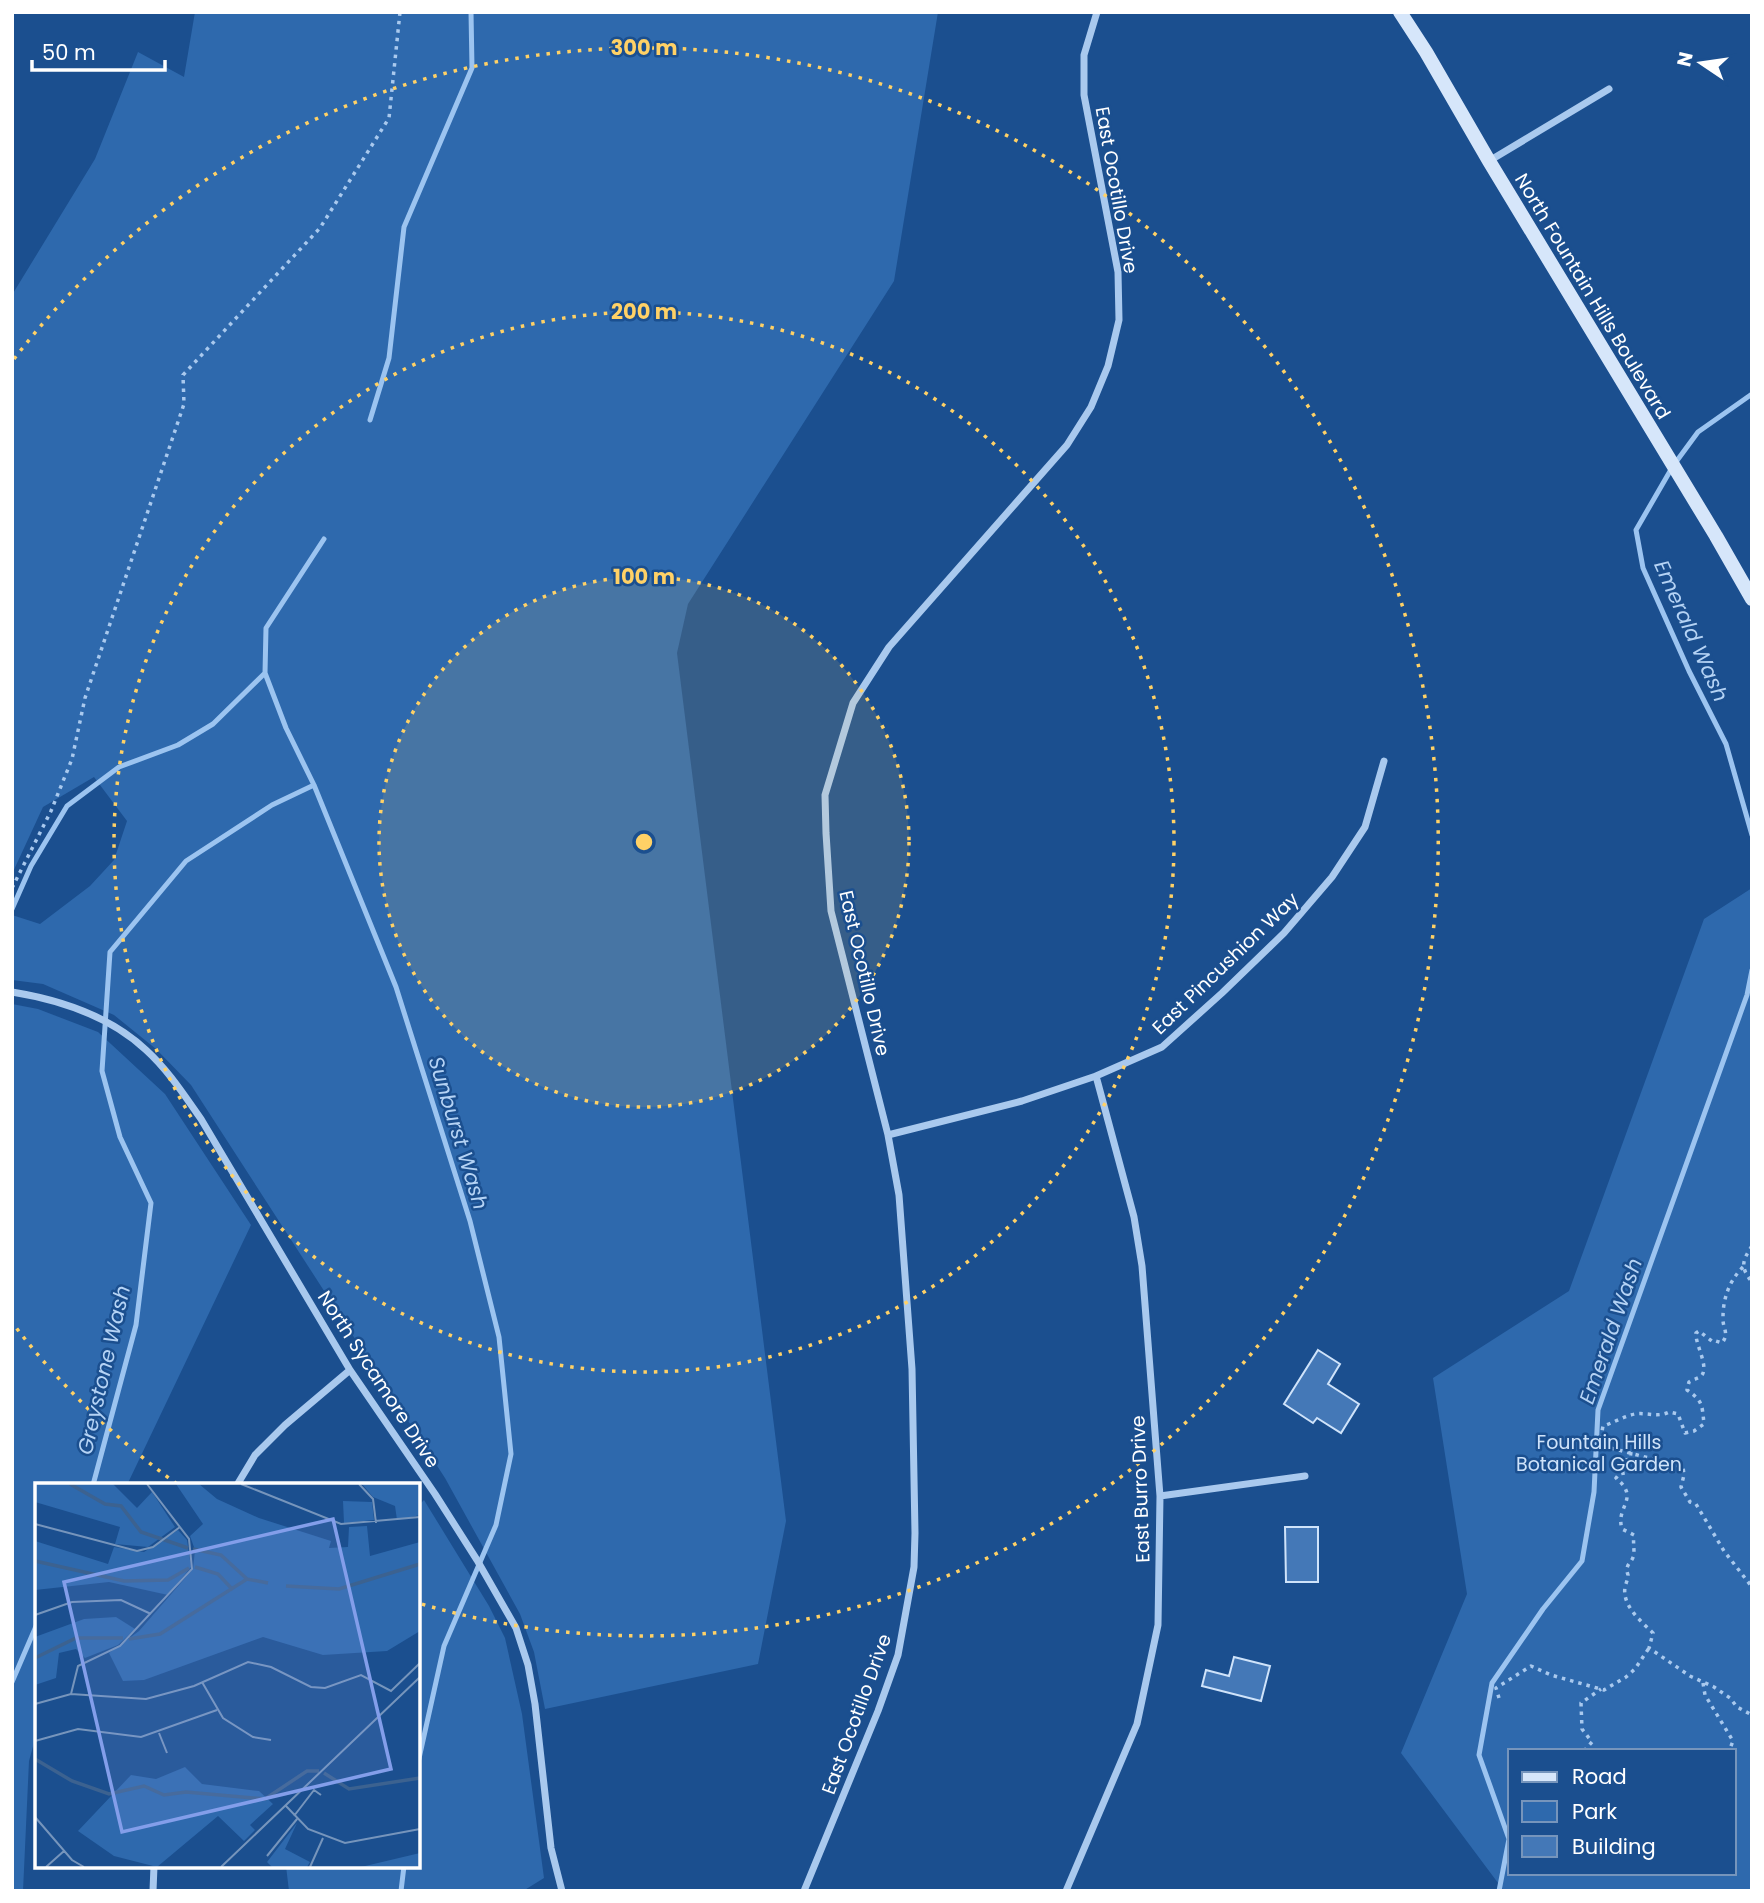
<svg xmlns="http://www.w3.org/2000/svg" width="1764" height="1903" font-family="Poppins,sans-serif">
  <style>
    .green { fill: #2e69ad; fill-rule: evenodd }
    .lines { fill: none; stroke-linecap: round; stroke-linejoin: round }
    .stream { stroke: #9cc4f0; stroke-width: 5 }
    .building { fill: #4478b7; stroke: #cfe3fa; stroke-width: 2 }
    .path { stroke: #a9c9ee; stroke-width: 3.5; stroke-dasharray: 3.5 5; stroke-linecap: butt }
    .minor { stroke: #a9c9ee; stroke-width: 7 }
    .secondary { stroke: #d6e6fa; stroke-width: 14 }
    .ring { fill: none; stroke: #ffd166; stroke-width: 3.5; stroke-dasharray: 3.5 7 }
    .labels { text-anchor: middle; stroke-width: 5; stroke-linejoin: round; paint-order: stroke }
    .street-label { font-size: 19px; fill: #fff; stroke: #1b4f8f }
    .park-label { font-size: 19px; fill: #cfe3fa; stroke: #1b4f8f }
    .water-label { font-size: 21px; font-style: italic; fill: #b5d3f5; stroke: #1b4f8f }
    .inset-river { fill: none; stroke: #3c6290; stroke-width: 3.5 }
    .inset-road { fill: none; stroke: #7695bc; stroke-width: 2 }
    .view { fill: #839eea; fill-opacity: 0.15; stroke: #839eea; stroke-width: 3.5 }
    .inset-edge { fill: none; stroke: #fff; stroke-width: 3.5 }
    .centre { fill: #ffd166; stroke: #1b4f8f; stroke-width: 3.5 }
    .ring-label { font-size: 21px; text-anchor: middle; font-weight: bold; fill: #ffd166; stroke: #1b4f8f; stroke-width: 5; stroke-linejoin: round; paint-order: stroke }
  </style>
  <rect width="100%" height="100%" fill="#1b4f8f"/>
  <path class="green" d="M195,12h743l-44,269 -206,323 -11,49 109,868 -28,143 -213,45 -11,-57 -14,-38 -75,-136 -254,-393 -35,-36 -42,-34 -71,-31 -31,-4v-65l28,9 50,-38 24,-26 13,-39 -33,-44 -51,30 -31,67v-579l83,-136 43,-107 46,25z
    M1752,888v1003h-248l-103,-138 66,-159 -34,-216 136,-87 135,-372zM1510,1751h224v122h-224z
    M12,1004l26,5 60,23 67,62 86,131 -124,260h-90v247l-8,29 -6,130h-11z
    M424,1500l65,106 16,32 17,76 22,164 -21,13h-234l-3,-25h132v-360z"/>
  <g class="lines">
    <path class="stream" d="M1752,394l-54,38 -25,34 -37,64 7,38 46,103 37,73 26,91
      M370,420l19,-62 15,-131 68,-159 -1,-56
      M324,539l-58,89 -1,45 21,55 28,57 82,202 74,234 29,116 12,117 -15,71 -52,121 -26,117
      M12,909l19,-43 36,-60 52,-39 59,-22 35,-21 52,-51
      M93,1485l43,-160 15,-122 -31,-66 -18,-66 8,-119 76,-91 86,-56 42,-20
      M12,1682l25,-58
      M401,1891l3,-25
      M1499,1891l10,-52 -30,-84 13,-72 51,-74 39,-48 12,-69 4,-82 149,-415 5,-25"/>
  </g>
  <path class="building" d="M1318,1350l22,14 -12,20 31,20 -18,29 -24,-15 -4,5 -29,-19z
    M1285,1527h33v55h-32z
    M1234,1657l36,9 -9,35 -59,-15 4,-16 23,6z"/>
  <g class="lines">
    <path class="path" d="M12,888l39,-77 21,-52 13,-61 99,-294 -1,-29 137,-147 69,-110 11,-106
      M1752,1246c-10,15 -12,21 0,36
      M1743,1267c-14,14 -20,32 -20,50 -1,11 7,16 -1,26l-6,-2 -3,1 -14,-11 -3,2c-1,12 15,36 4,44 -4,2 -8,3 -11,5l-2,8c16,11 15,15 17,34l-10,7 -9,2 -7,-19 -9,-2c-12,6 -22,0 -34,2 -11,2 -22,9 -32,12 -2,9 -1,14 4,21l76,20 1,8 -3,12 9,15 6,2 28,47 28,36
      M1631,1452l-1,7 -4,1 2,7 -3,6 -6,1 -3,4c25,21 -1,28 6,51l12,6c-1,7 0,11 0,18 -1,11 -10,10 -6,22 0,4 -2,8 -3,12 -3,19 16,34 28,46l-4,15 41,28 24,11 16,11 7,9 15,8
      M1703,1683l2,12 28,46 -4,10
      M1499,1698l-3,-10 35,-22 20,9 53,15 22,-13 9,-8 14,-21
      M1584,1751l8,-9 -10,-13 -1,-26 20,-14"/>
    <path class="minor" d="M1489,161l120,-72
      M12,992c49,8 98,24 134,58 22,20 38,45 55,69l149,251 85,124 42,66 39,68 12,37 7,39 16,144 11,43
      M888,1135l134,-34 74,-25 66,-29 60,-54 62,-60 48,-56 33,-50 19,-66
      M237,1485l18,-30 30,-30 65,-55
      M1160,1496l145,-20
      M153,1891l1,-25
      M804,1891l74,-180 20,-56 16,-88 1,-34 -3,-164 -13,-174 -11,-60 -57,-224 -5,-78 -1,-38 28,-92 36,-56 178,-202 24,-38 17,-41 11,-46 -1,-48 -34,-177v-40l13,-43
      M1066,1891l71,-167 21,-99 2,-129 -18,-230 -8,-49 -38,-141"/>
    <path class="secondary" d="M1400,12l26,40 63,109 227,375 36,63"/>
  </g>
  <circle cx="644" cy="842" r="265" fill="#ffd166" fill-opacity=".12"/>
  <g class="ring">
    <circle cx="644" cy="842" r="265"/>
    <circle cx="644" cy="842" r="530"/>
    <path d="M177 1484A794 794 0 0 1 14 1325M14 359A794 794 0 1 1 418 1603"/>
  </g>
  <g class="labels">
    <g class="street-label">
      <text transform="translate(1117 190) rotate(80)" y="7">East Ocotillo Drive</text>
      <text transform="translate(1593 296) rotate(59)" y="7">North Fountain Hills Boulevard</text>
      <text transform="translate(1225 963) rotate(-44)" y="7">East Pincushion Way</text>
      <text transform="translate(865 973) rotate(77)" y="7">East Ocotillo Drive</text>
      <text transform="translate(379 1379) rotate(57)" y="7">North Sycamore Drive</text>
      <text transform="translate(1140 1489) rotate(-92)" y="7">East Burro Drive</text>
      <text transform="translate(856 1714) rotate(-70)" y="7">East Ocotillo Drive</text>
    </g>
    <g class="park-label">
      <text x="1599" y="1449">Fountain Hills<tspan x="1599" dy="22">Botanical Garden</tspan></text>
    </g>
    <g class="water-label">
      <text transform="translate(1691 631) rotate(66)" y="7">Emerald Wash</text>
      <text transform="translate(458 1133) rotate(73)" y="7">Sunburst Wash</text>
      <text transform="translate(1611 1331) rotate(-71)" y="7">Emerald Wash</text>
      <text transform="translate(104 1370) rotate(-77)" y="7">Greystone Wash</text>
    </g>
  </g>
  <g transform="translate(35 1483)">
    <rect width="385" height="385" fill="#1b4f8f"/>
    <path d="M0,1h78l24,24 15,-16 23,35 -27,20 -33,-3 5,-17 -85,-25zM141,1h23l18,15 42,19 72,23 -2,7 19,-1 1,-20 18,-1 3,30 50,-14v89l-33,20 -64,4 -60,-18 -119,43 -21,1 -14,-28 30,-22 54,-62 2,-19 -5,-14 13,-12zM327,1h58v31l-23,5 -2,-14 -22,-9zM308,18l29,1 2,18 -30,3zM143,47l9,10 4,27 -23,28 -59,-13 -74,8v-49l73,23 6,-17 30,5zM81,134l19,12 -17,16 -33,13 -9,-9 -17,4 -3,25 -21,7v-48l49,-18zM150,284l17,17 57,7 14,13 -23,21 5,5 -11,11 -26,-25 -61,51 -43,-11 -36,-25 53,-56 25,4zM262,340l-12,26 25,13 -3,5h-35l-5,-5zM385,370v14h-59z" fill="#2e69ad"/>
    <path class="inset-river" d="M35,1l35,20 16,2 20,26 47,16M158,66l28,6 26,24M0,78l89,20 44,-1 21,-12M160,84l23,7 15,16M251,103l53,3 81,-25M94,156l31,-5 87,-55 21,4M0,175l41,-20h47M0,276l37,22 37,13 35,-8 20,9 22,-3 79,7 42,-28h12M289,290l25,16 71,-11"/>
    <path class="inset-road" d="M206,1l100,40 79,-7M324,1l14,15 3,24M0,41l102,27 16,-4 27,-20M0,132l37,-13 49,-2 30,14M167,199l21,36 30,19 18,3M36,211l7,-28 42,-20 72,-77 -3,-30 -42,-55M0,221l36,-10 75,5 48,-13 54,-24 23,5 40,20 14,1 36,-13 30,16 29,-28M124,250l8,20M0,258l43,-12 63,8 76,-27M251,323l22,23 37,14 75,-14M259,333l20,-26 7,5M0,334l37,43 12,7M232,373l30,-37M11,384l18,-16M186,384l199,-190M275,384l13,-29"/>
    <path class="view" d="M298,36l58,250 -269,63 -58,-250z"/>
    <rect width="385" height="385" class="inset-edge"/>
  </g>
  <circle cx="644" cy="842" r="10" class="centre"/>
  <g class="ring-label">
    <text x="644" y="55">300 m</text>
    <text x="644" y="319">200 m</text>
    <text x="644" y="584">100 m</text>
  </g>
  <rect width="1764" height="1903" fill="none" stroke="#ffffff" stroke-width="28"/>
  <rect x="1508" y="1749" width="228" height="126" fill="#1b4f8f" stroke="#7695bc" stroke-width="2"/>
  <rect x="1522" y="1772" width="35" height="10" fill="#d6e6fa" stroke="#7695bc" stroke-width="2"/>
  <text x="1572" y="1784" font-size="21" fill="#ffffff">Road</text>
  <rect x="1522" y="1801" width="35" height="21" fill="#2e69ad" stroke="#7695bc" stroke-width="2"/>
  <text x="1572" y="1819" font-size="21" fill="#ffffff">Park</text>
  <rect x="1522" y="1836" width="35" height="21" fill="#4478b7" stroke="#7695bc" stroke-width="2"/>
  <text x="1572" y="1854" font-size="21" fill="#ffffff">Building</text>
  <g transform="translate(1701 63) rotate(283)" stroke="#1b4f8f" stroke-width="5" paint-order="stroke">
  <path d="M0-5L12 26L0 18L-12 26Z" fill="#ffffff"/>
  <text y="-10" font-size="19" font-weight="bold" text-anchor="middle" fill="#ffffff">N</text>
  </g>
  <path d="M32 60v10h133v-10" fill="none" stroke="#ffffff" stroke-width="3.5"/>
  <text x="42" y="60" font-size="21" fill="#ffffff" stroke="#1b4f8f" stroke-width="5" paint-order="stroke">50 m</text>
</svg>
